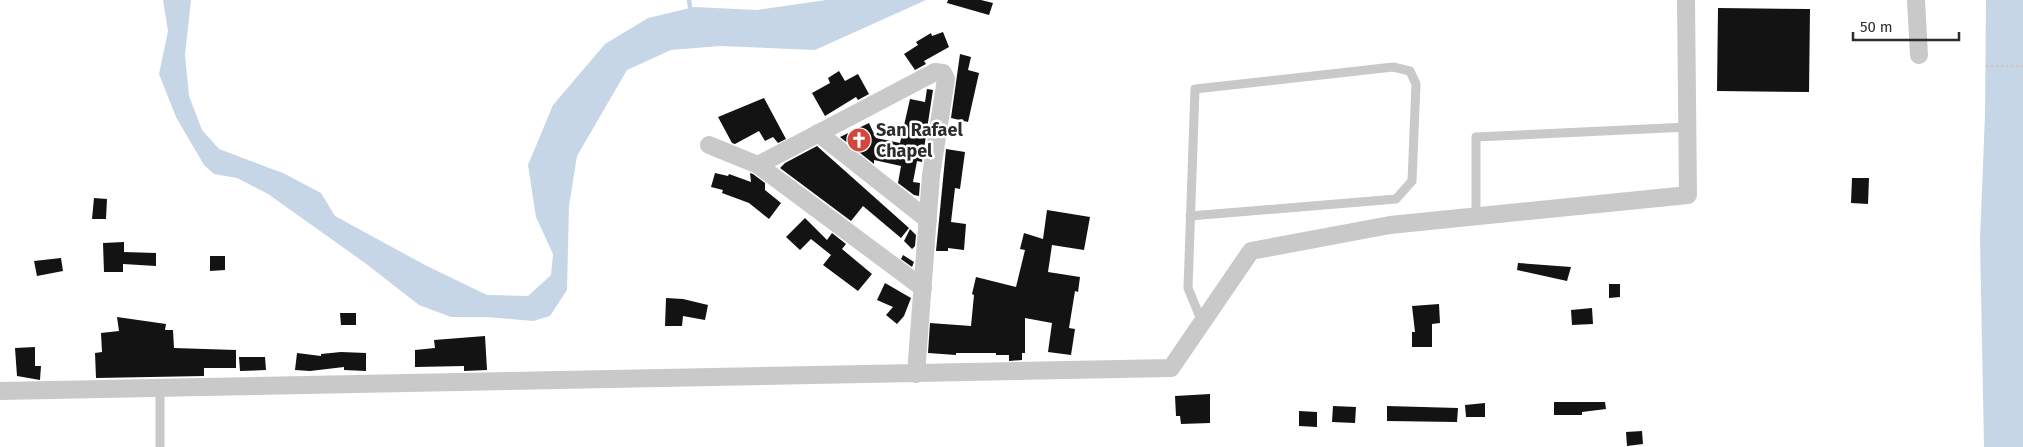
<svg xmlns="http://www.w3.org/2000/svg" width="2023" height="447" font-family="'Fira Sans',sans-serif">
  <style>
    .water { fill: #c7d6e7 }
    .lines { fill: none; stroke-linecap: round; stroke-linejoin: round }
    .stream { stroke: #c7d6e7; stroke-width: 4.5 }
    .building { fill: #131313 }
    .path { stroke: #c9c9c9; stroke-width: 2.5; stroke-dasharray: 2.5 2.5; stroke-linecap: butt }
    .lane { stroke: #c9c9c9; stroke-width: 9 }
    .street { stroke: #c9c9c9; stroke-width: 18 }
    .labels { text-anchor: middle; stroke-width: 5; stroke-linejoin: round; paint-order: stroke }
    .poi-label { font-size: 18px; font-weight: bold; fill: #2c2c2c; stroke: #fff; text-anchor: start }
  </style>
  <rect width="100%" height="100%" fill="#fff"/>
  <path class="water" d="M163,0h28l-6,55 4,41 13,34 17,19 64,24 38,20 14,23 90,49 62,30 41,1 23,-21 2,-21 -17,-37 -8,-52 25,-60 52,-61 43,-26 46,-11 63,3 69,-10h100l-111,50 -95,-4 -49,4 -44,20 -50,86 -8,50 -2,84 -17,26 -17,5 -47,-4h-35l-32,-12 -54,-42 -97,-69 -31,-16 -23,-4 -10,-9 -28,-48 -17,-43 9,-43z
    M1986,0h37v447h-39l-4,-207 5,-126z"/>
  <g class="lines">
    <path class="stream" d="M689,0l2,14"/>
  </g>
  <path class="building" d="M948,0h33l12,3 -4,12 -42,-12z
    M1718,8l92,1 -1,83 -92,-1z
    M943,32l6,15 -25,14 2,3 -11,6 -11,-16 14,-9 -2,-3 15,-9 1,3z
    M960,54l11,3 -3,13 11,3 -11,49 -17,-4z
    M839,71l6,10 13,-7 11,20 -11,6 -2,-3 -31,19 -13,-23 18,-10 -2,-5z
    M927,89l6,1 -11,72 -5,-1 -4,21 7,1 -1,13 -5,-1 -16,-12 3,-17 -27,-6v4l-34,-27 29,-14 7,15 24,5 10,-44 15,3z
    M764,98l22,41 -8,4 -5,-6 -8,4 -6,-10 -24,13 -3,-1 -14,-26z
    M817,146l92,82 -8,10 -38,-32 -12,15 -71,-53 5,-5z
    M946,149l19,3 -5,37 -5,-1 -4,34 15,2 -2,26 -16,-2v3h-12z
    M715,173l13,3 1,-2 22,8 -1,-9 3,1 12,9v7l16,13 -12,16 -20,-16 -27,-10 1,-3 -12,-3z
    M1852,178h17l-1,26 -17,-1z
    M94,198l13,1 -1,20h-14z
    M1047,210l43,7 -6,33 -32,-5 -4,27 32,5 -2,15 -3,-1 -6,37 6,1 -4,26 -23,-3 4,-29 -27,-5v35h-3v7l-13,1v-6h-13v-2h-40v2l-28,-2 2,-30 41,3 3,-31 -2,-1 4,-17 40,10 9,-37 -5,-1 4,-16 19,6z
    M805,218l22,22 5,-7 14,11 -4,5 30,25 -14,17 -35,-26 8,-10 -20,-16 -11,11 -14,-13z
    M910,229l6,6 -1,11 -3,3 -8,-8z
    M124,242v10l32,1v13l-33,-2v8h-19l-1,-29z
    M903,255l11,7 -2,5 -11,-8z
    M210,256h15v14l-15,1z
    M61,258l2,13 -26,5 -3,-15z
    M1518,263l53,4 -4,14 -50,-11z
    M885,283l26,15 -7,18 -7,8 -11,-9 7,-8 -16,-7z
    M1609,284h11v13l-11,1z
    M666,298l17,1 25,6 -3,15 -22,-4 -1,10h-17z
    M1439,304l1,19 -8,1v23h-20v-15h3l-3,-26z
    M1592,308l1,16 -21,1 -1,-15z
    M340,313h16v12h-15z
    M117,317l49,7 -1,6h8l1,18 62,2v18h-32v8l-108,2 -1,-25 7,-1 -1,-19 18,-2z
    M485,336l2,34 -23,1v-5l-49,1v-17l20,-2 -1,-8z
    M35,347v19h6l-1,14 -23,-4 -2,-28z
    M341,352l25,1v18l-22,-1v-3l-34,4 -15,-1 2,-17 24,3v-2z
    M239,357h26l1,13 -26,1z
    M1210,394v29l-29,1 -1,-8h-4l-1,-20z
    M1554,402h51l1,7 -24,3v3h-28z
    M1485,403v14h-19l-1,-12z
    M1333,406l23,1 -1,16 -23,-1z
    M1387,406l71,2 -1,14 -70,-1z
    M1299,411l18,1v15l-18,-1z
    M1642,431l1,13 -16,2 -1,-14z"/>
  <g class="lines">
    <path class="path" d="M1986,66h37"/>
    <path class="lane" d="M1190,216l206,-17 16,-18 4,-97 -6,-13 -17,-4 -198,22 -7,199 14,34
      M1476,217v-80l212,-10
      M160,447v-58"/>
    <path class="street" d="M1916,0l3,55
      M818,133l110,87
      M709,145l49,20
      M916,374l15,-199 15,-96 -3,-6 -8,-1 -177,93 165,123
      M0,391l1171,-23 80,-117 139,-26 298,-30 -2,-195"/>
  </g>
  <defs>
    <symbol id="church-disc" viewBox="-11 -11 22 22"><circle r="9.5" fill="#d4463c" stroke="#fff"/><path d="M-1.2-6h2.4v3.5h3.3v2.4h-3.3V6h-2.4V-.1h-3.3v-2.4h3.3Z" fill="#fff"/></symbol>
  </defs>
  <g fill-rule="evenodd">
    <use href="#church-disc" x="845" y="126" width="28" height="28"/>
  </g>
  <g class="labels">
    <g class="poi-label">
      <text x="876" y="136">San Rafael<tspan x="876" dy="21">Chapel</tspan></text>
    </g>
  </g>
  <path d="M1853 32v8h106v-8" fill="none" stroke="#2c2c2c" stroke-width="2.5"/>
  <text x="1860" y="32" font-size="15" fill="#2c2c2c" stroke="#ffffff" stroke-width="4" paint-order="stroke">50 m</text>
</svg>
